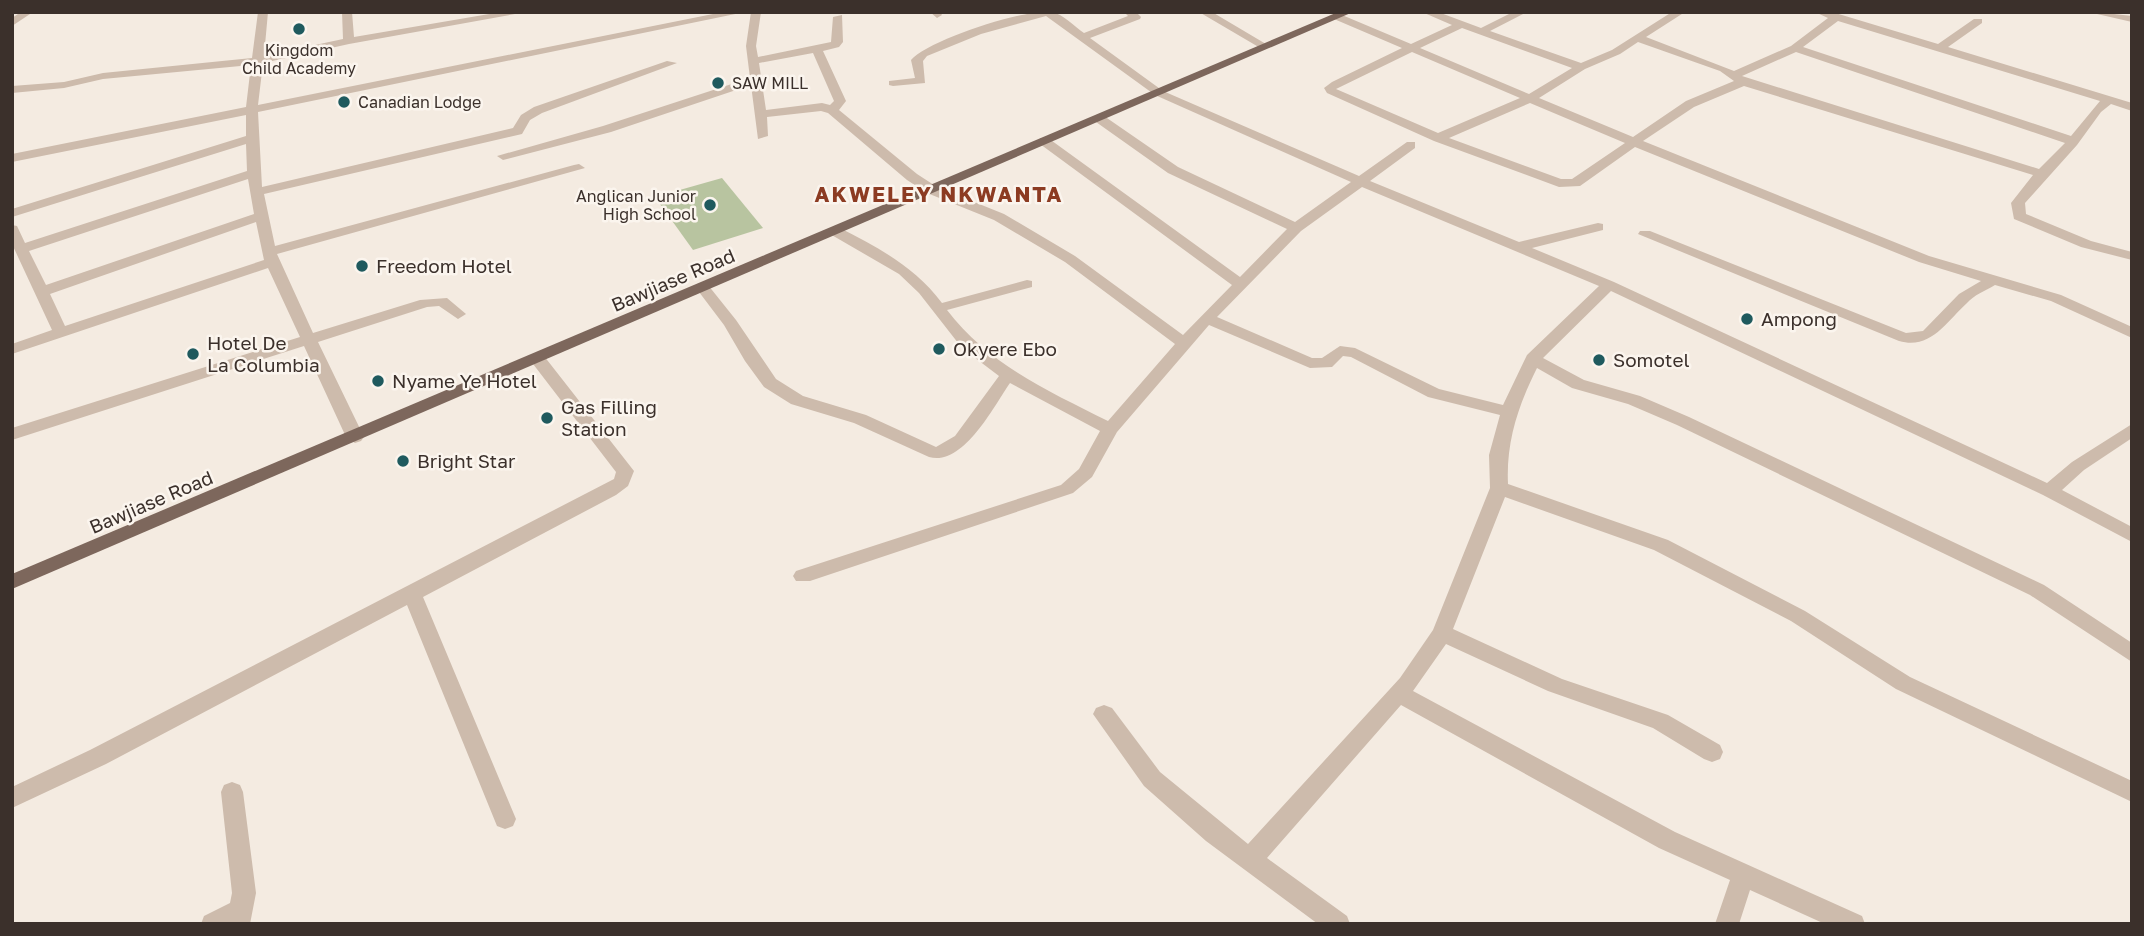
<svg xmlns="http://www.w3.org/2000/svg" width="2144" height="936" font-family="'Golos Text',sans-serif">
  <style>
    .green { fill: #b8c4a0 }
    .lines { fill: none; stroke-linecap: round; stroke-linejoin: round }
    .minor { fill: #cdbbac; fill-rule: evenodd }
    .major { fill: #7d675c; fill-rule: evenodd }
    .poi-dot { fill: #1f5a5e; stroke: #fbf5ee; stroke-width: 2.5 }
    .labels { text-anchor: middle; stroke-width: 5; stroke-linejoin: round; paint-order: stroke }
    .far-poi-label { font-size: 16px; fill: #3b302b; stroke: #fbf5ee; text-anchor: start }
    .poi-label { font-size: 19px; fill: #3b302b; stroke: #fbf5ee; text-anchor: start }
    .street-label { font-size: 19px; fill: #3b302b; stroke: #fbf5ee }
    .far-district-label { font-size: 21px; font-weight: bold; letter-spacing: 2px; fill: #8c3b22; stroke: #fbf5ee }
  </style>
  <rect width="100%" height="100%" fill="#f4ebe1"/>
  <path class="green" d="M722,178l41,50 -70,22 -38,-53z"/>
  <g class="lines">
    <path class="minor" d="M21,12h12l-21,14v-8z
      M258,12h10l-4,44 79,-17 -1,-27h10l2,25 147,-25h25l-177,32 -86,19 -5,42 465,-93h22l-487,100 4,75 251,-59 8,-13 13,-8 133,-46 10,2 -135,50 -12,7 -8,14 -258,60 11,52 299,-81 5,-1 6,4 -308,86 36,79 107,-33 27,-2 19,16 -8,5 -19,-13 -12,1 -109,35 46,95 -3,4 -6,2 -9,-6 -42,-91 -292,94v-12l288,-91 -32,-69 -256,86v-10l40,-14 -40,-86v-19l5,1 8,17 222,-72 -1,-27 -234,73v-8l234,-73v-21l-234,47v-8l234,-47 5,-42 -148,14 -39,9 -52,5v-7l52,-4 39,-9 149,-15zM248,179l6,35 -208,71 -17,-34zM256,222l8,38 -199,66 -15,-32z
      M751,12h10l-5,34 2,11 73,-15 2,-25 9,-2 1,27 -4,5 -16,4 23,50 -7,9 78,64 20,13 67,27 71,42 108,79 49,-50 -192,-141v-6h8l192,139 47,-48 -119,-56 -72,-51v-6h8l74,51 117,55 56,-40 -196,-87 -109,-79 -65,18 -54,22 -4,5 2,22 -32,3 -4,-1v-4l26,-3 -4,-18c17,-20 115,-52 141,-48 11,2 23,15 32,21l44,-17 -4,-4h12l5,5 -1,2 -50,19 73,53 196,85 48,-34h8v6l-45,33 149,61 79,-19 5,1v6l-71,18 82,34 433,201 25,-21 60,-38v14l-48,32 -22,20 70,37v15l-89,-47 -432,-204 -68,67 41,22 56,16 49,21 355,168 88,58v19l-102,-67 -353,-170 -49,-21 -56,-16 -35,-20c-19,38 -31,74 -29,116l160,56 137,71 105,66 222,104v21l-236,-113 -105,-68 -137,-71 -149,-53 -52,132 109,50 106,36 52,30 3,7 -3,7 -8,3 -8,-3 -51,-31 -105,-37 -102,-47 -33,47 262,141 187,84 3,8h-40l-75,-34 -11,34h-24l15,-44 -71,-32 -258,-143 -134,153 80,58 3,8h-32l-112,-83 -62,-55 -51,-72 3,-6 8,-3 8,3 48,64 88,72 152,-166 33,-48 57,-142 -1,-33 11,-40 -72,-18 -77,-40 -8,-1 -11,11 -22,1 -101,-43 -92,107 -25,45 -19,16 -263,88h-14l-3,-5 3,-5 265,-86 18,-16 21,-38 -90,-48c-16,23 -47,84 -81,74l-75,-34 -63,-19 -27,-17 -19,-26 -21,-36 -28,-37 2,-3h10l28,35 40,59 27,17 63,19 70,32 19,-11 44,-60 -37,-28 -43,-55 -20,-19 -69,-40v-6h10c39,20 75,39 102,75l85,-23 5,1v6l-85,23c41,54 101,81 161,111l67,-77 -110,-82 -71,-42 -67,-27 -20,-13 -79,-67 -7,-2 -54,6 1,19 -10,3 -7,-54 -140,47 -108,28 -6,-4 106,-30 147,-48 -4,-32zM813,53l21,48 -4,4 -8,-2 -56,7 -7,-47zM1362,187l237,99 -72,69 -24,50 -64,-16 -84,-41 -15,-2 -18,12h-10l-95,-41 84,-86z
      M930,12h10l2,3 -5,3z
      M1199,12h13l59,35 -9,2z
      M1422,12h16l43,16 32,-16h14l-37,19 91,32 31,-13 60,-38h13l-39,25 88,34 57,-25 37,-28 -13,-6h17l106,32 36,-25h8v4l-34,24 184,56v8l-21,-7 -10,8 -24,33 -52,58 1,11 65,27 41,11v8l-51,-13 -67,-28 -3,-16 22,-28 -289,-89 -50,21 -51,34 286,115 132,39 71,32v11l-81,-37 -56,-16c-10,6 -21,10 -28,18 -21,19 -36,47 -68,38l-261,-107 2,-3h10l256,102 17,-2 36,-37 22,-13 -62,-19 -284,-115 -55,39 -21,1 -125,-46 -107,-48 -3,-5 8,-6 70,-34 -68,-29v-4h8l69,29 41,-19zM1838,21l262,80 -29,35 -268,-89zM1462,28l110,40 -43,26 -109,-46zM1638,42l82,29 14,10 -48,20 -53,36 -94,-39 46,-29 35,-15zM1412,52l108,46 -82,35 -102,-44zM1796,52l269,91 -26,26 -297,-93zM1530,103l95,40 -53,36h-11l-112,-41z
      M2096,12l36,4v6l-35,-8z
      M538,355l6,1 90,115 -6,15 -12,9 -193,102 93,222 -3,7 -8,3 -8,-3 -90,-221 -301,159 -94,44v-21l78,-37 524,-271 2,-7 -86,-112z
      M232,782l8,3 3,7 13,101 -6,31h-49l3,-8 26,-13 2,-10 -11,-101 3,-7z"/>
    <path class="major" d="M1338,12h15l-1341,577v-15z"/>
  </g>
  <g class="poi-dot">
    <circle cx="299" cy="29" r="7"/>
    <circle cx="718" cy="83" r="7"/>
    <circle cx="344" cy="102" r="7"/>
    <circle cx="710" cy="205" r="7"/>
    <circle cx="362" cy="266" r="7"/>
    <circle cx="1747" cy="319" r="7"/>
    <circle cx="939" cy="349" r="7"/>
    <circle cx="193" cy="354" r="7"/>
    <circle cx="1599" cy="360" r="7"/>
    <circle cx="378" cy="381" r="7"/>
    <circle cx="547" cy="418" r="7"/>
    <circle cx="403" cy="461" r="7"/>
  </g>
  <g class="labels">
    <g class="far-poi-label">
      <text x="299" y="56" text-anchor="middle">Kingdom<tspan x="299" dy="18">Child Academy</tspan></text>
      <text x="732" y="89">SAW MILL</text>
      <text x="358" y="108">Canadian Lodge</text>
      <text x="696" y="202" text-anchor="end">Anglican Junior<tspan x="696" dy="18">High School</tspan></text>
    </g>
    <g class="poi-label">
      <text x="376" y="273">Freedom Hotel</text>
      <text x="1761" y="326">Ampong</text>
      <text x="207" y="350">Hotel De<tspan x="207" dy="22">La Columbia</tspan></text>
      <text x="953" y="356">Okyere Ebo</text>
      <text x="1613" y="367">Somotel</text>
      <text x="392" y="388">Nyame Ye Hotel</text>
      <text x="561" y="414">Gas Filling<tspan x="561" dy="22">Station</tspan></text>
      <text x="417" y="468">Bright Star</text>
    </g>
    <g class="street-label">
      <text transform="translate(673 280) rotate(-23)" y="7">Bawjiase Road</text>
      <text transform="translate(151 502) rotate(-23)" y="7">Bawjiase Road</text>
    </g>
    <g class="far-district-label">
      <text x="939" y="202">AKWELEY NKWANTA</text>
    </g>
  </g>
  <rect width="2144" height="936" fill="none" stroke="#3b302b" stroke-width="28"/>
</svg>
